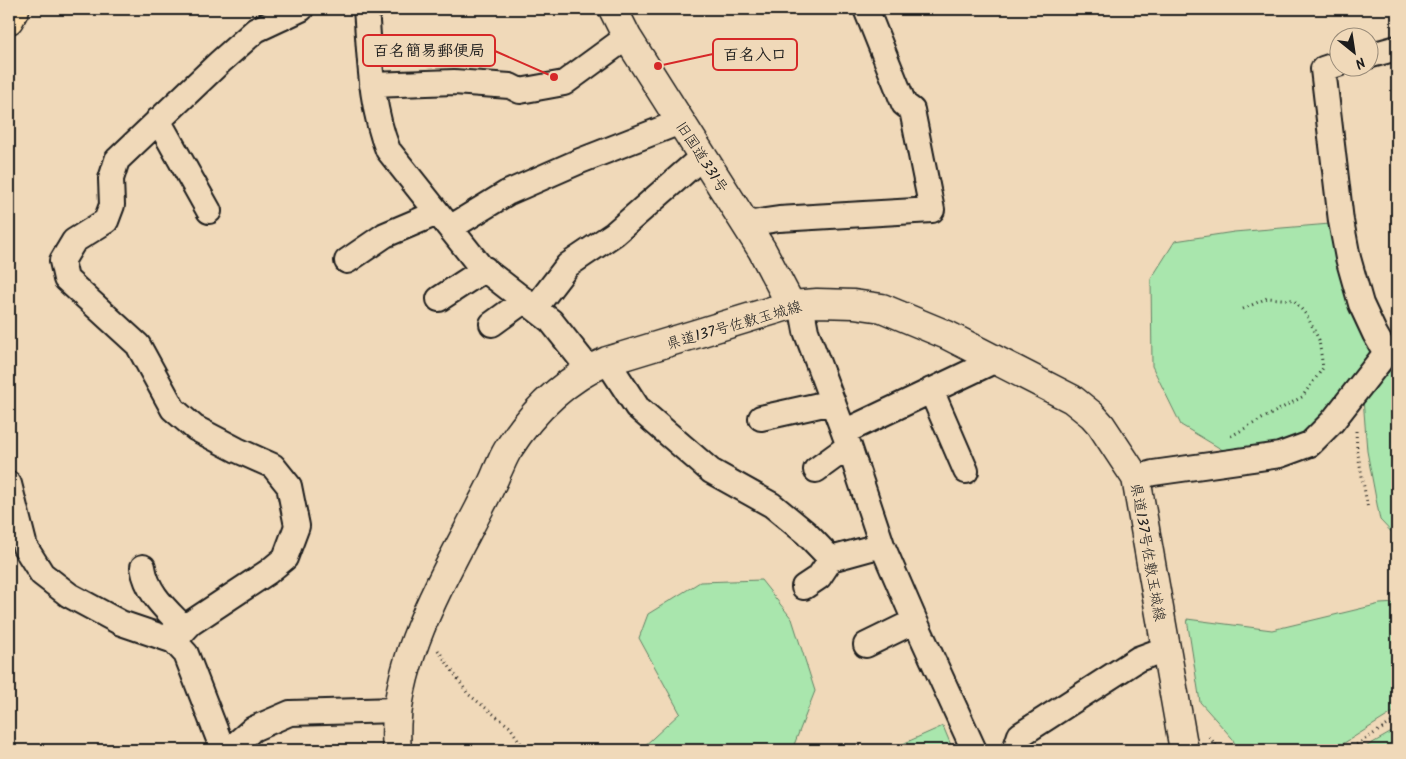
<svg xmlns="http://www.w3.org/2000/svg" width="1406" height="759" font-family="Kalam,'Klee One',sans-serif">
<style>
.green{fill:#a9e6ad;stroke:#628164}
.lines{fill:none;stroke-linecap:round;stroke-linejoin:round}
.minor-casing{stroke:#1c1c1c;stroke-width:28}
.tertiary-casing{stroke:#1c1c1c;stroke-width:31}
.secondary-casing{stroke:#1c1c1c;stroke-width:31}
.trunk-casing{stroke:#1c1c1c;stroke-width:31}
.path{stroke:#1c1c1c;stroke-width:3;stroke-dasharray:1 4;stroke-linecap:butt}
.minor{stroke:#f0d9b9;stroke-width:24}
.tertiary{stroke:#f0d9b9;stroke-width:28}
.secondary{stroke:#f0d9b9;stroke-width:28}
.trunk{stroke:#fcdcab;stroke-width:28}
.labels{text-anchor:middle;stroke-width:5;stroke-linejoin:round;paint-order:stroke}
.street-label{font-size:15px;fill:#1c1c1c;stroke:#f0d9b9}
.leader{fill:none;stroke:#d62828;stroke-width:2}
.callout-dot{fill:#d62828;stroke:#f0d9b9;stroke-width:2}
.callout{fill:#f0d9b9;stroke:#d62828;stroke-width:2}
.callout-label{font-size:16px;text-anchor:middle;font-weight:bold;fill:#1c1c1c}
</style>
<rect width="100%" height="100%" fill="#f0d9b9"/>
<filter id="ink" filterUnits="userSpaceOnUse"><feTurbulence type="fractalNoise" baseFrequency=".02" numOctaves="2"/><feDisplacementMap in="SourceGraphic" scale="10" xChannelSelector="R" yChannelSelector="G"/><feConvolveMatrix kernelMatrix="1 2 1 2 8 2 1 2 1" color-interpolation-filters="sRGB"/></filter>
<g filter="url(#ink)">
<path class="green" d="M1330,224L1373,351L1309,436L1279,446L1226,452L1181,425L1152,366L1151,279L1175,241L1234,232Z
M1391,370L1397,374V538L1380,520L1367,451L1363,398Z
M761,580L792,619L815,691L792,750H642L641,749L680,713L639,638L648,614L700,582Z
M1397,603V710L1333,750H1238L1232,738L1200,702L1187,619L1272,630L1380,604Z
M943,726L953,750H889Z
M1397,729V750H1360L1362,749Z"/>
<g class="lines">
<g class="minor-casing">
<path id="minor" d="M366,9C370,56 370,105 388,150L480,266L551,321L589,369
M1368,56L1397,48
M372,85L454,82L510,86L520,91L564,83L627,37
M158,120L209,211
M746,224L779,219L932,210L912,110L904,104L866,9
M450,228L507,193L580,161L680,122
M347,261L385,235L437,213
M439,299L485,269
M801,304L806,331L849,446L882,545L915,621L974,750
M535,308L568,265L614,234L702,157
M492,324L525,300
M607,361L637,407L711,471L772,505L806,533L831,559L882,545
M931,390L966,471
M761,418L833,402
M844,432L996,360
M816,470L849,446
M1136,478L1153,473L1280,455L1310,444L1332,422L1386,353L1375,334L1361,304L1348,258L1341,221L1323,69L1338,64
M9,484L25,547L42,574L69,595L121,623L174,641L186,654L223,750
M143,567C147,594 167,610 185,629
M804,587L819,577L831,559
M174,641L191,623L268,572L285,558L297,526L289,486L273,466L237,450L195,428L173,409L138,345L66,279L62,261L74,241L106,221L112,205L111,179L117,160L220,62L256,30L301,9
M866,645L915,621
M229,750L253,729L290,713L397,710
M1015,750L1020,735L1138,659L1165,649"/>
</g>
<g class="tertiary-casing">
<path id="tertiary" d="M613,9L627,37L762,250L791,305"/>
</g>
<g class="secondary-casing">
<path id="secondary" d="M397,750C389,669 443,579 479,509C485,497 492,485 497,472C501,464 504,455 509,448C533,411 566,379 607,361L791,305L817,303L854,304L882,308L947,335L1072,399L1092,415L1101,425L1136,478L1184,750"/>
</g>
<g class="trunk-casing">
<path id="trunk" d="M9,20L15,9"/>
</g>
<path class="path" d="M1356,431L1357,449L1368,509
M1231,436L1302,397L1323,368L1319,340L1307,316L1294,300L1267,298L1243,309
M438,650L468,694L510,727L525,750
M1209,737L1220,750
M1348,750L1397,719"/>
<use href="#minor" class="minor"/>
<use href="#tertiary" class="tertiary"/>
<use href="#secondary" class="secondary"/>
<use href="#trunk" class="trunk"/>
</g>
</g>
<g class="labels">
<g class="street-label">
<text transform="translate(702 157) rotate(57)" y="5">旧国道331号</text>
<text transform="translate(734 325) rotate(-16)" y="5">県道137号佐敷玉城線</text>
<text transform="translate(1148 552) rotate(80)" y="5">県道137号佐敷玉城線</text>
</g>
</g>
<path class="leader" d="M554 77L495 51M658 66L713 54"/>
<g class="callout-dot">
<circle cx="554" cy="77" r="5"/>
<circle cx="658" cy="66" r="5"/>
</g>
<g class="callout">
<rect x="363" y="35" width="132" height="31" rx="5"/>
<rect x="713" y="39" width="84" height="31" rx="5"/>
</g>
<g class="callout-label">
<text x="429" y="56">百名簡易郵便局</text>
<text x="755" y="60">百名入口</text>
</g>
<rect width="1406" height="759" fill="none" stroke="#f0d9b9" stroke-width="30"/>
<rect x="15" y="15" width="1376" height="729" fill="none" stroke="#1c1c1c" stroke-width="2" filter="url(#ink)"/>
<g transform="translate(1354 52) rotate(150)"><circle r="24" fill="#f0d9b9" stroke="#9b8d7a"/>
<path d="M0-4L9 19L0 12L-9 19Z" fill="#1c1c1c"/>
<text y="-8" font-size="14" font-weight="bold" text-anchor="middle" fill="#1c1c1c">N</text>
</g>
</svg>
